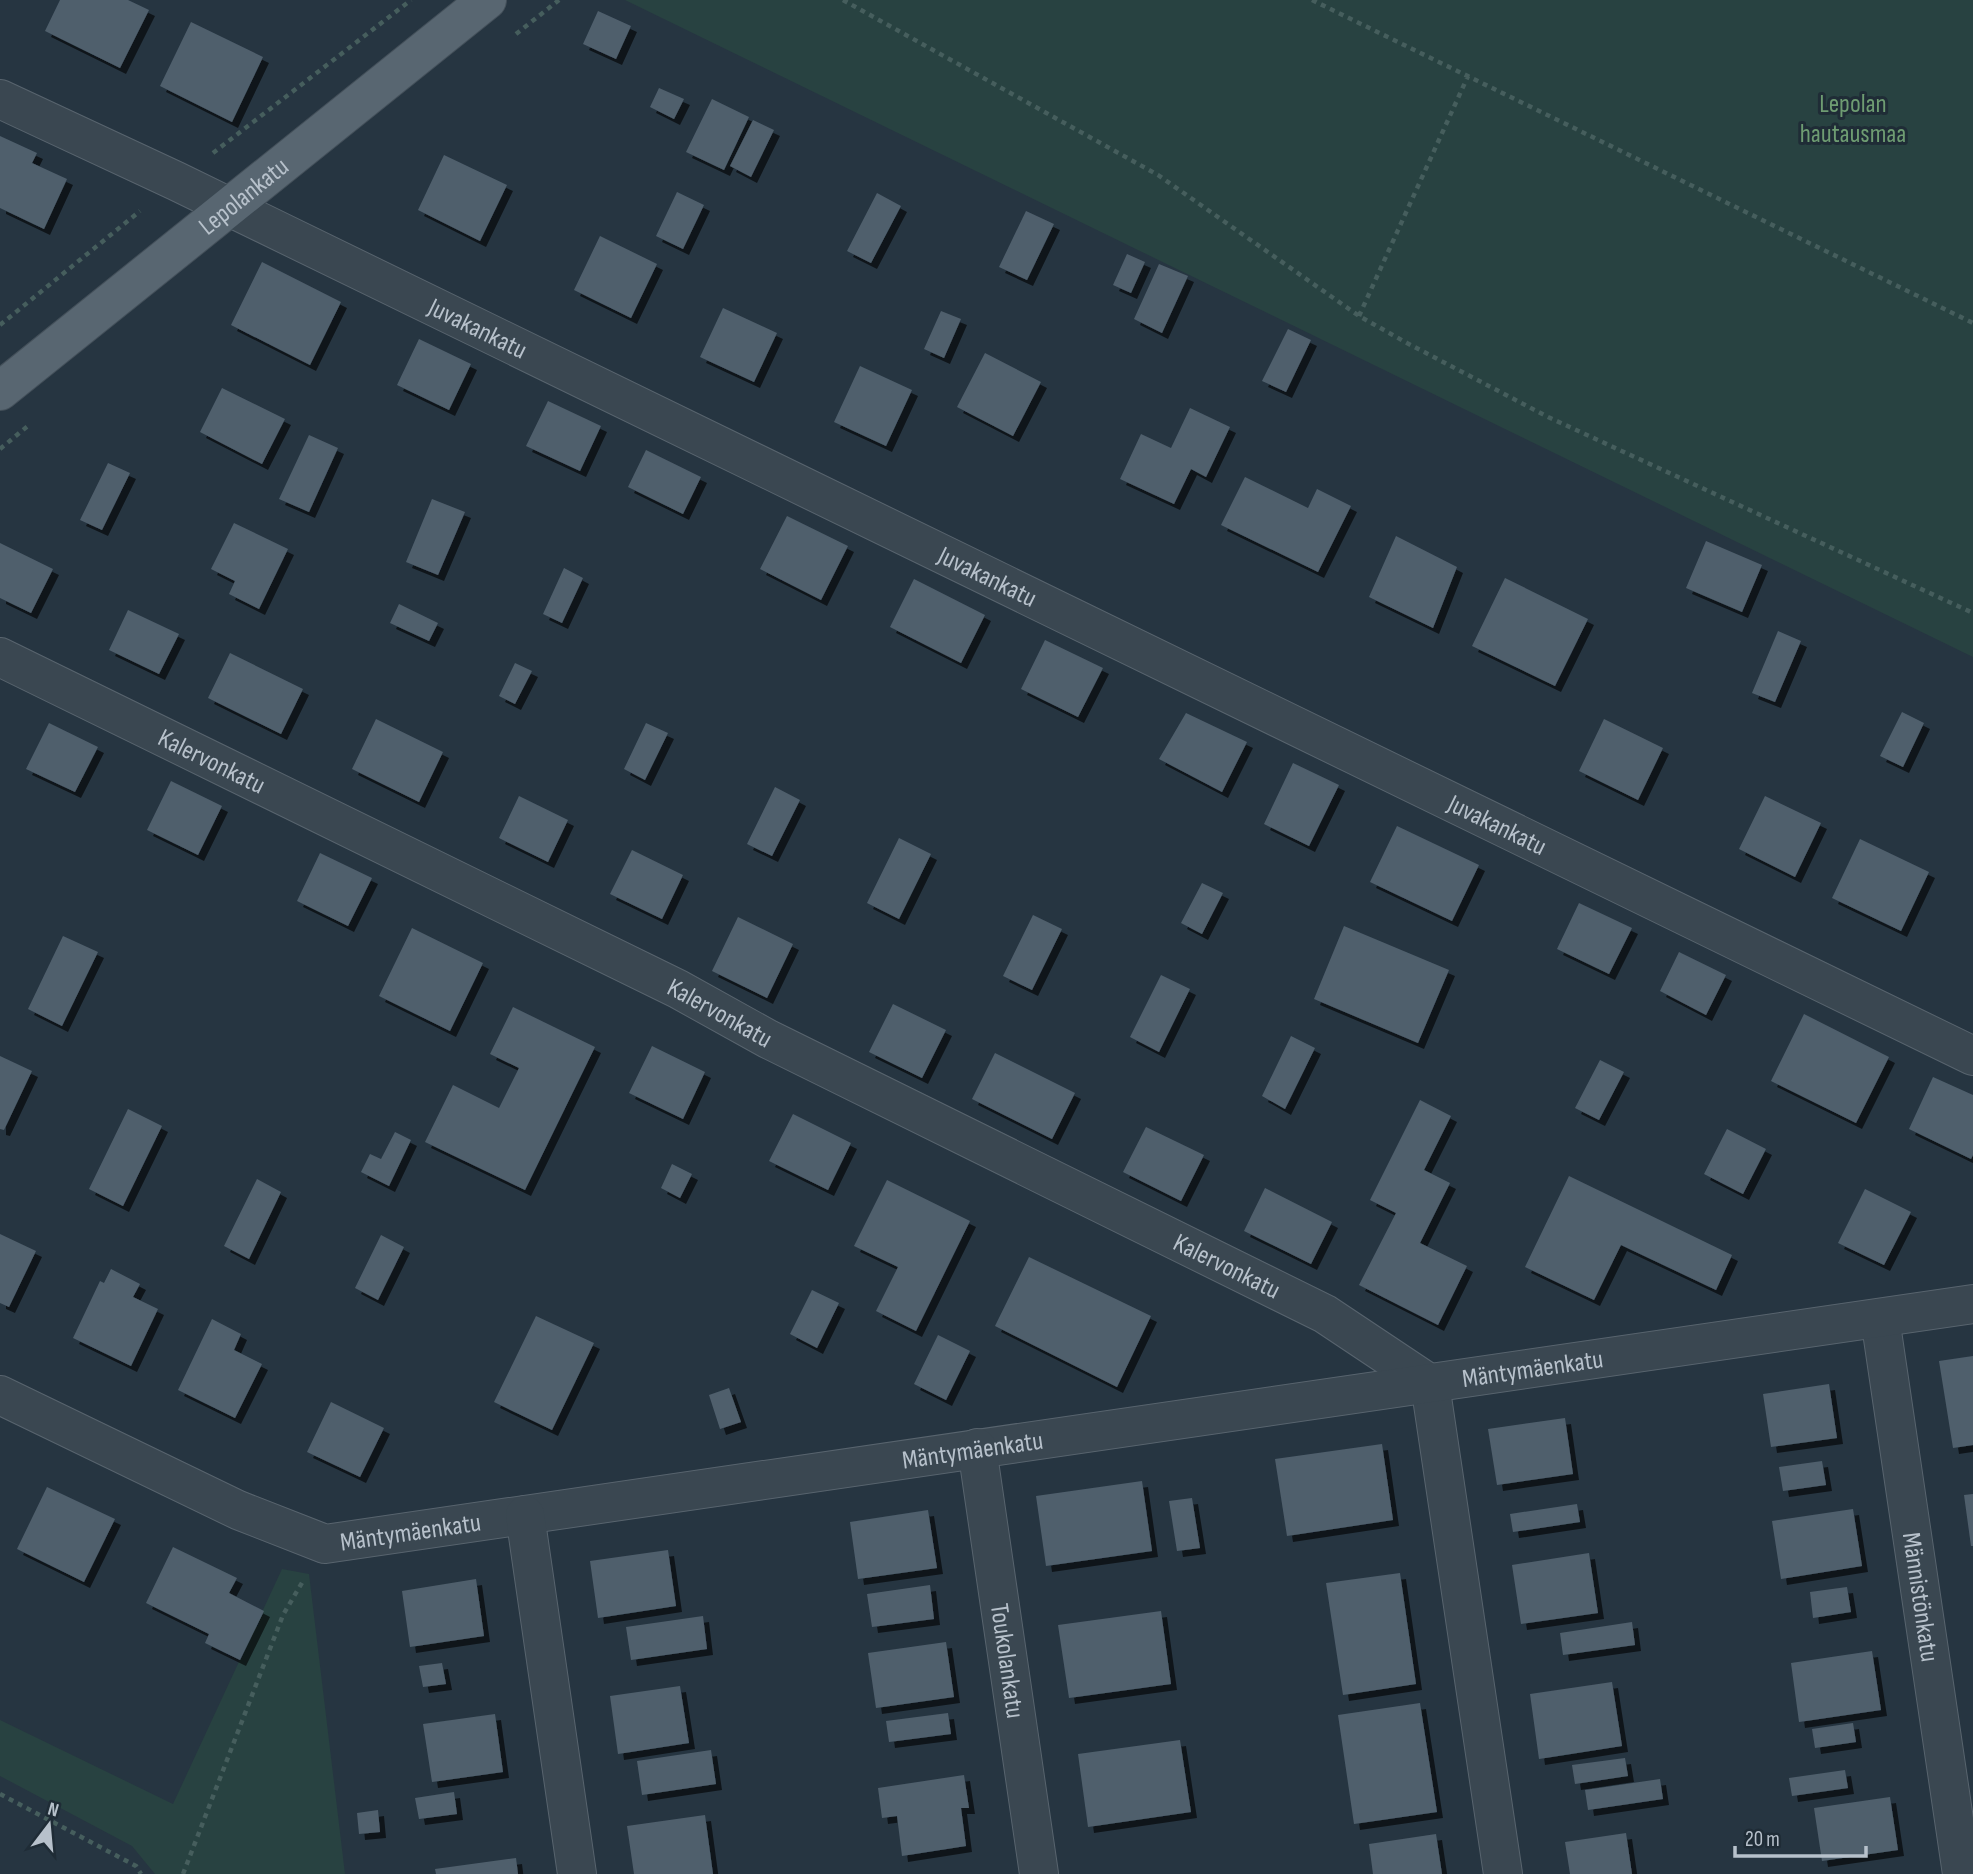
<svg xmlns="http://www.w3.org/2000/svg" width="1973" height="1874" font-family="'Sofia Sans Condensed',sans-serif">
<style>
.green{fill:#284241}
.building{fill:#4f5f6c;filter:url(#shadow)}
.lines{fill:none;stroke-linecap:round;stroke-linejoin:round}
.minor-casing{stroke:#58646e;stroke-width:40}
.major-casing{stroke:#44505a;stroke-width:40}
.path{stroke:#465e5d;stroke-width:4.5;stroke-dasharray:5 5;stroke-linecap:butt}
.minor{stroke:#3a4751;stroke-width:38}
.major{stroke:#586671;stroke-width:38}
.labels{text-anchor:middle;stroke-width:6;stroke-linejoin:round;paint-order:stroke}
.park-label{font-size:26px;fill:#6e9c72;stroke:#1f2c36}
.street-label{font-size:26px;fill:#b7c1cb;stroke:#1f2c36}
</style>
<defs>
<filter id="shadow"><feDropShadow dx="6" dy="6" stdDeviation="0" flood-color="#0009"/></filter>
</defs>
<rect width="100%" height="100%" fill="#263541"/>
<path class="green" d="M625,0H1973V657Z
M282,1569L309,1574L345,1874H155L132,1846L0,1776V1720L173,1804Z"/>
<path class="building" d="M60,0H128L149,10L120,68L45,31Z
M598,11L631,26L616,59L583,44Z
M191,22L263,57L232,122L160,86Z
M659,88L684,99L674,119L650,107Z
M712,99L749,117L724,170L686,152Z
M753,120L774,130L751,177L730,166Z
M0,136L37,153L32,163L67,179L44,229L0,208Z
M444,155L507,185L480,241L418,210Z
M677,192L704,205L683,249L656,236Z
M877,193L901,206L871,263L847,251Z
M1026,211L1054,224L1027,280L999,267Z
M600,236L657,264L631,318L574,290Z
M1127,254L1145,262L1131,293L1113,285Z
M262,262L341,302L310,365L231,325Z
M1159,264L1188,276L1162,333L1134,319Z
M723,308L777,333L754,382L700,357Z
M941,311L961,319L944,358L924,349Z
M1288,329L1311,340L1286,392L1262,381Z
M419,339L471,364L449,410L397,385Z
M985,353L1041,382L1013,436L957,407Z
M860,366L912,390L886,446L834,422Z
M222,388L285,419L262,464L200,432Z
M548,401L601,426L580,471L526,446Z
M1190,408L1230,427L1206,477L1191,469L1174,504L1120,479L1141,434L1171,448Z
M309,435L338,448L309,512L279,499Z
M646,450L701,477L683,514L628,487Z
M108,463L130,473L102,530L80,520Z
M1245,477L1308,508L1317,489L1351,506L1318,572L1221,525Z
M432,499L465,512L438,575L406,562Z
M787,516L848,546L821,600L760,569Z
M234,523L288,549L259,609L229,594L235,581L211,569Z
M1396,536L1457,567L1433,628L1369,597Z
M1706,541L1762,565L1742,612L1686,588Z
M0,543L53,569L31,613L0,598Z
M564,568L583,578L562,623L543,614Z
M1505,578L1588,619L1555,686L1472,646Z
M914,579L985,615L961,663L890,627Z
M399,604L438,623L429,641L390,623Z
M128,610L179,634L159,674L109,650Z
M1778,631L1801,641L1775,702L1752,693Z
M1045,640L1103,668L1078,717L1021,689Z
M230,653L303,689L281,734L208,698Z
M515,663L532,671L515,704L499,696Z
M1902,712L1924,723L1903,767L1880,756Z
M1186,713L1247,742L1222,792L1159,759Z
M376,719L443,752L419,802L352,769Z
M1604,719L1663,748L1638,800L1579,771Z
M49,723L98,747L75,792L26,769Z
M646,723L668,733L645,780L624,769Z
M1293,763L1339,785L1309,846L1264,824Z
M171,781L222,806L198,855L147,830Z
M775,787L800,800L772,856L747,844Z
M519,796L568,820L548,862L499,838Z
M1765,796L1821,823L1795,877L1739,849Z
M1397,826L1479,865L1452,921L1370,882Z
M899,838L931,854L899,919L867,903Z
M1860,839L1929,872L1901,931L1832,898Z
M632,850L683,875L662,919L610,894Z
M320,853L372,878L348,926L297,901Z
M1202,883L1223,893L1202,934L1181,923Z
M1579,903L1632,928L1609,974L1557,949Z
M1033,915L1062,929L1032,990L1003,976Z
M738,917L793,944L767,998L712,971Z
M1344,926L1449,970L1418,1043L1314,999Z
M412,928L483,963L450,1031L379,996Z
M63,936L98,952L62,1026L28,1009Z
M1679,952L1726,975L1706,1015L1660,991Z
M1161,975L1190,989L1159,1052L1130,1037Z
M893,1004L946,1030L922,1078L869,1052Z
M513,1007L595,1047L525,1190L425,1142L453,1085L499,1108L519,1068L490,1054Z
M1804,1014L1889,1057L1856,1123L1771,1081Z
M1291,1036L1315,1048L1285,1109L1262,1096Z
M652,1046L705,1072L683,1119L629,1093Z
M995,1053L1075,1093L1052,1139L972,1099Z
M0,1056L32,1071L4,1130L0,1129Z
M1600,1060L1624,1072L1599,1120L1575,1108Z
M1933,1077L1973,1095V1155L1971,1159L1909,1129Z
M1420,1100L1451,1116L1424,1170L1450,1183L1420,1243L1467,1266L1438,1325L1359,1285L1396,1213L1370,1200Z
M128,1109L162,1126L123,1206L89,1189Z
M793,1114L851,1143L828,1190L769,1161Z
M1146,1127L1204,1155L1181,1201L1123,1172Z
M1727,1129L1766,1149L1743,1194L1704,1174Z
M395,1132L411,1140L389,1186L361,1172L370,1154L381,1159Z
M672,1164L692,1174L680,1198L661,1188Z
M1569,1176L1732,1255L1716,1290L1621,1245L1594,1300L1525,1267Z
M257,1179L281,1192L249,1259L224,1246Z
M887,1180L970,1221L916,1331L876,1311L898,1267L854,1246Z
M1265,1188L1332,1222L1311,1264L1244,1231Z
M1865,1189L1911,1212L1884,1265L1838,1243Z
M0,1234L36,1251L9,1307L0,1303Z
M381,1235L404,1247L378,1300L355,1288Z
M1029,1257L1151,1316L1117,1387L995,1326Z
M111,1269L140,1284L133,1297L158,1309L131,1366L73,1338L100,1281L104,1283Z
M812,1290L839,1303L817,1348L790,1334Z
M536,1316L594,1343L552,1430L494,1402Z
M212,1319L241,1334L234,1350L262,1364L235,1418L178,1390Z
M938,1335L970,1351L946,1400L914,1384Z
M1973,1356V1445L1953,1448L1939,1361Z
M1829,1384L1837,1438L1771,1447L1763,1394Z
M729,1388L741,1422L720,1429L709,1395Z
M331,1402L384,1428L360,1477L307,1452Z
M1565,1418L1573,1474L1497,1485L1488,1429Z
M1382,1444L1393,1520L1287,1536L1275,1459Z
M1822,1461L1826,1485L1783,1491L1779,1467Z
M1142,1481L1152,1551L1046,1566L1036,1496Z
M47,1487L115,1519L84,1582L17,1549Z
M1973,1494V1546H1971L1964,1495Z
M1192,1498L1200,1548L1177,1551L1169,1501Z
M1577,1504L1580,1522L1513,1532L1510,1514Z
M1853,1509L1862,1566L1781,1579L1772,1521Z
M928,1510L937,1568L858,1579L850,1522Z
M173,1547L237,1578L229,1593L264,1611L240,1660L205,1643L209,1634L146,1603Z
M668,1550L676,1606L598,1618L590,1561Z
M1589,1553L1598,1613L1521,1624L1512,1565Z
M1400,1573L1416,1684L1343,1695L1326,1583Z
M476,1579L484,1636L410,1647L402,1591Z
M930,1585L934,1619L872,1627L867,1594Z
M1847,1587L1851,1612L1813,1618L1810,1592Z
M1161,1611L1171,1684L1069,1698L1058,1625Z
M703,1616L707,1649L631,1660L626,1627Z
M1632,1622L1635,1645L1563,1655L1560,1633Z
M946,1642L954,1697L876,1708L868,1653Z
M1872,1651L1881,1710L1799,1722L1791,1663Z
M442,1663L446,1684L423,1687L419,1666Z
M1612,1682L1622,1746L1539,1759L1530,1694Z
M680,1686L689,1743L618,1754L610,1696Z
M1420,1703L1437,1812L1354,1824L1338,1715Z
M948,1713L951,1734L889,1742L886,1721Z
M495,1714L503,1772L432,1782L423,1724Z
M1853,1723L1856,1742L1815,1748L1812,1729Z
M1180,1740L1191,1812L1088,1827L1078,1754Z
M711,1750L716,1784L642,1795L637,1761Z
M1625,1758L1628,1776L1575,1784L1572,1765Z
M1845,1770L1848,1788L1792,1796L1789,1778Z
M964,1775L969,1808H961L966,1846L902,1856L897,1816L882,1818L878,1788Z
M1660,1779L1663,1799L1588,1810L1585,1790Z
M454,1792L457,1814L419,1819L415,1798Z
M1890,1797L1898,1850L1822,1861L1814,1808Z
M378,1810L380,1832L359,1834L357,1813Z
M705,1815L713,1874H634L627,1826Z
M1626,1833L1632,1874H1570L1565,1842Z
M1436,1834L1442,1874H1373L1369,1844Z
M516,1858L518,1874H436L435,1869Z"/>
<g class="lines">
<g class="minor-casing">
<g id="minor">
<path id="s1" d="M0,99L176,181L1973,1056"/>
<path id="s2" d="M0,657L678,989L768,1039L1325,1314L1430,1384L1503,1874"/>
<path id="s3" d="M1880,1318L1962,1874"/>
<path id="s4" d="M0,1395L238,1510L325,1544L1973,1304"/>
<path id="s5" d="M977,1448L1039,1874"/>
<path d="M525,1515L577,1874"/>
</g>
</g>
<g class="major-casing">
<g id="major">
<path id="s6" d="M0,391L487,0"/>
</g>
</g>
<path class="path" d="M843,0L1158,175L1359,316L1407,343L1548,417L1973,613
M1312,0L1973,323
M516,34L559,0
M213,153L411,0
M1359,316L1468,76
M0,325L140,211
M0,449L29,425
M0,1794L136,1866L141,1874
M183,1874L283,1615L303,1581"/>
<use href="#minor" class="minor"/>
<use href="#major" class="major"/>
</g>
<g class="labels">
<g class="park-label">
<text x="1853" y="112">Lepolan<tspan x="1853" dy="30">hautausmaa</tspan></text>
</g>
<g class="street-label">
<text dy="9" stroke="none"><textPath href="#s6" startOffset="312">Lepolankatu</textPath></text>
<text dy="9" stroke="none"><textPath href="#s1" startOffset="530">Juvakankatu</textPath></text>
<text dy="9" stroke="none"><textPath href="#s1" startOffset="1097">Juvakankatu</textPath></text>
<text dy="9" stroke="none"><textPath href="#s2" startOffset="236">Kalervonkatu</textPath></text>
<text dy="9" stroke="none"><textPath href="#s1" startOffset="1664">Juvakankatu</textPath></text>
<text dy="9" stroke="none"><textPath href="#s2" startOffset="803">Kalervonkatu</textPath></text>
<text dy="9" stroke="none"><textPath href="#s2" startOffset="1370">Kalervonkatu</textPath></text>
<text dy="9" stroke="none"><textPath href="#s4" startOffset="1578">Mäntymäenkatu</textPath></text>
<text dy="9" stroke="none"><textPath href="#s4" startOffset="1012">Mäntymäenkatu</textPath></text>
<text dy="9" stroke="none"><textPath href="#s4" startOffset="444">Mäntymäenkatu</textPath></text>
<text dy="9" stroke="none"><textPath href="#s3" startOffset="282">Männistönkatu</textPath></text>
<text dy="9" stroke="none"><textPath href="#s5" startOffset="215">Toukolankatu</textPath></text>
</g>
</g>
<g transform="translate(49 1825) rotate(16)" stroke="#1f2c36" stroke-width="5" paint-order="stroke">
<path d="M0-5L12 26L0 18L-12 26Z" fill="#b7c1cb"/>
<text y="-10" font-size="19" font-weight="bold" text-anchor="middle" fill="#b7c1cb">N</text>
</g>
<path d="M1735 1846v10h131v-10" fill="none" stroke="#b7c1cb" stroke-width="3.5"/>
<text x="1745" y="1846" font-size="21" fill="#b7c1cb" stroke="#1f2c36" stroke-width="5" paint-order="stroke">20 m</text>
</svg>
